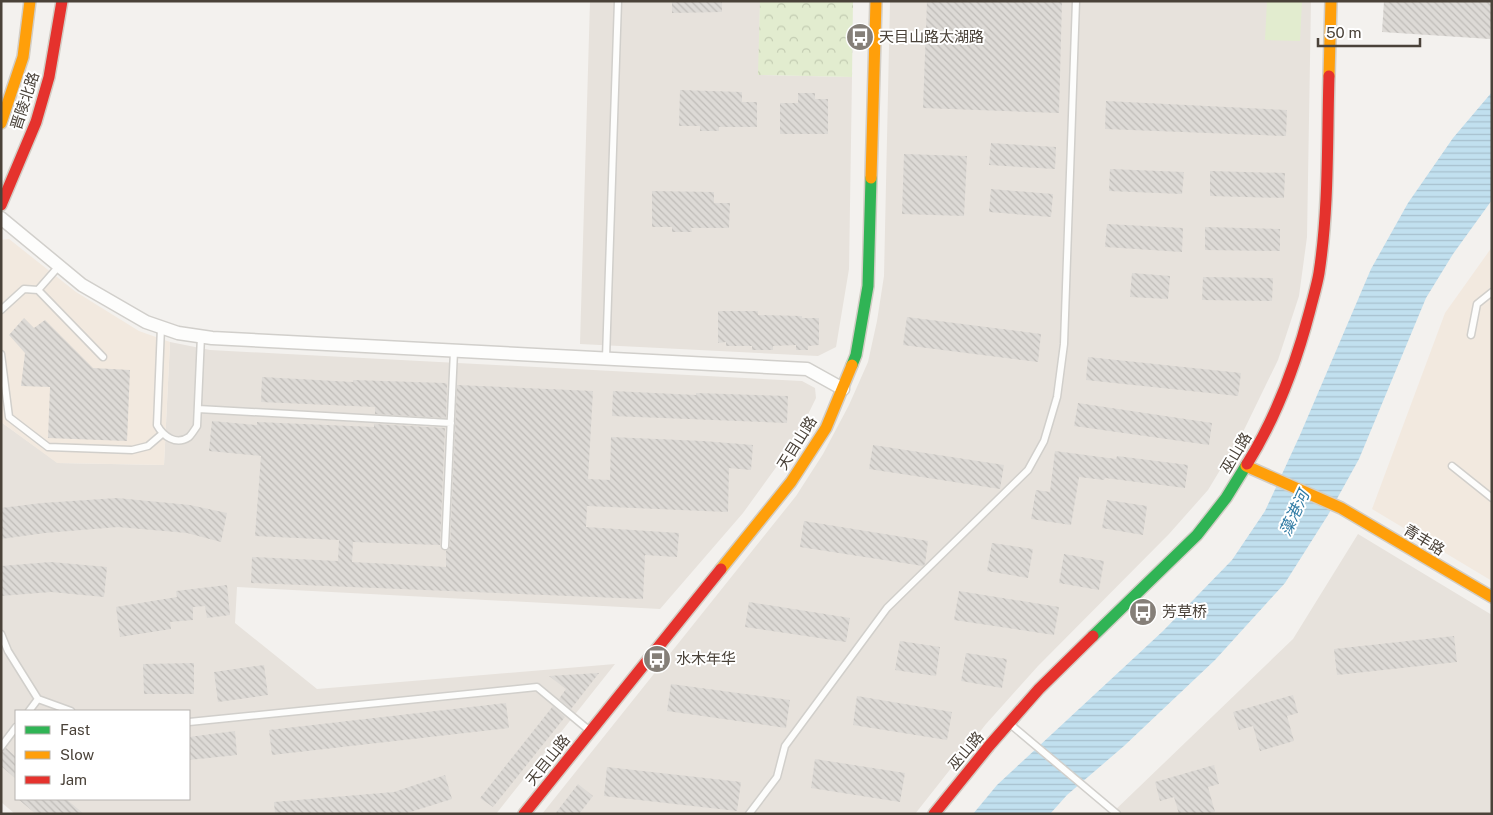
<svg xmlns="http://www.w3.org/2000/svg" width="1493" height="815" font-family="'Public Sans','Noto Sans SC',sans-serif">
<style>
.residential{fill:#e7e2dc;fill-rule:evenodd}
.commercial{fill:#f2e9df}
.park{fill:url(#park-crowns)}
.garden{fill:#e2eccf}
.water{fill:url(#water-rules)}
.building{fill:url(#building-back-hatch)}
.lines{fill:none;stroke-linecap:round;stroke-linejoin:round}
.lane-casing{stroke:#d1cfcb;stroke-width:9}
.street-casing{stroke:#d1cfcb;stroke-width:15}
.fast-casing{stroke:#d2cdc5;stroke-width:14}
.slow-casing{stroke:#d2cdc5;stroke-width:14}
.jam-casing{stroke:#d2cdc5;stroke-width:14}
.lane{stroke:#fdfdfc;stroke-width:6}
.street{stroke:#fdfdfc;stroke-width:12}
.fast{stroke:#30b455;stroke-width:11}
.slow{stroke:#ff9f0a;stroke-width:11}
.jam{stroke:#e5322d;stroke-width:11}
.labels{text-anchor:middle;stroke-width:4;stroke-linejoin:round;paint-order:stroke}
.poi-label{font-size:15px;fill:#4a4239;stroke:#fff;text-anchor:start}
.street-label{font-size:15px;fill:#4a4239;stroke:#fff}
.water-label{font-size:16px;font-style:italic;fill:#307ba4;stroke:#fff}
</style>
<defs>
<pattern id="park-crowns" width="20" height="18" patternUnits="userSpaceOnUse" patternTransform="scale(1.25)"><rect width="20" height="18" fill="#e2eccf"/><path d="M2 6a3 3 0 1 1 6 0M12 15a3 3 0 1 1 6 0" fill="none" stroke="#c3ccb2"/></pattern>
<pattern id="water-rules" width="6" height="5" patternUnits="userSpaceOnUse" patternTransform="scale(1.25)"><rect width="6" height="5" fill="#c1e0ef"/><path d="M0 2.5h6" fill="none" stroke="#a7c1ce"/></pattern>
<pattern id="building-back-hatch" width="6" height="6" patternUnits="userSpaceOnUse" patternTransform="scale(1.25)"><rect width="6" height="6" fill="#dddad6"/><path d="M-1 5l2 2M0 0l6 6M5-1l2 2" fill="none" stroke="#bfbcb8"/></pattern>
</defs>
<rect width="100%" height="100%" fill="#f3f1ee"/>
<path class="residential" d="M590,1H760L759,75L852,77L849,269L836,347L818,356L580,344Z
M890,1H1311L1307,237L1299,296L1278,360L1243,432L1208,490L1169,534L1038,666L986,724L915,814H542L796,496L823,454L849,405L868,362L877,321L884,276Z
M170,342L210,350L802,381L815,388L816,398L795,441L743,513L660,609L237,587L235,623L317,689L615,664L496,814H15L1,802V422L58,463L164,465ZM16,711H189V799H16Z
M1358,534L1492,615V814H1111L1293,639Z"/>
<path class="commercial" d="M9,239L76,292L139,331L170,342L164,465L57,463L1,422V240Z
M1492,247V581L1372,509L1445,313Z"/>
<path class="park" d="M760,1H853L852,77L758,75Z"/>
<path class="garden" d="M1267,1H1302L1300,41L1265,40Z"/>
<path class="water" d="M1492,92V200L1453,254L1426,298L1359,459L1328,515L1285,583L1215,660L1124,746L1067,795L1050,814H973L997,785L1163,631L1232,560L1265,511L1300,435L1371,269L1408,203L1453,138Z"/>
<path class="building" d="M672,1H722V12L672,13Z
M927,1H1062L1059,113L923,108Z
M1384,1H1492L1490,39L1382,32Z
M680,90L742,92V102H757V127H719V131H700V126H679Z
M798,93H815V99H828V134H780V103H798Z
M1106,101L1287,110L1286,136L1105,129Z
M991,143L1056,147L1055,169L989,165Z
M904,154L967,156L964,216L902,214Z
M1110,169L1184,172L1182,194L1109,191Z
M1210,171L1285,173L1284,198L1210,196Z
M991,189L1053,194L1051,217L989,212Z
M652,191L714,192V203H730L729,228H691L692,232H672V227H652Z
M1107,224L1183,228L1182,252L1105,247Z
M1205,227L1280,229V251L1205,250Z
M1132,273L1170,276L1168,299L1130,297Z
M1203,277L1273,278L1272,301L1202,300Z
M718,311H758V315L802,316V318H819V345L808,346V350H796V345L773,346V350H752V346H726V342L718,343Z
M907,317L1041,334L1038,362L903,345Z
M24,318L34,328L45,320L93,368L130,370L127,441L48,438L50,387L21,386L25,353L9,335Z
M1088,357L1241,373L1238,396L1086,380Z
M262,377L353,382V380L445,383L447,384L446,418L375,414V407L261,402Z
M457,385L593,391L588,479L610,480L611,437L703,441L753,445L751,470L729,468L728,512L587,506L586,527L679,533L677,557L645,555L643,599L251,583L252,557L338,561L339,540L255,536L261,456L209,451L212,421L257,425V422L374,427V424L445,428L440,545L353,542L352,562L446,567V551L450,546Z
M613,391L696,395V393L788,396L787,423L612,416Z
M1078,403L1212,423L1209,445L1074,426Z
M873,445L1004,465L1000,489L869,469Z
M1055,451L1116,459L1117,456L1188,465L1185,488L1105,478L1104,480L1079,477L1071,525L1031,519L1036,490L1050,492Z
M117,498L190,505L227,513L221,542L187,533L118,527L45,533L1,539V508L42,503Z
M1107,500L1147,506L1143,535L1102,528Z
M804,521L928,541L925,564L923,566L800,547Z
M992,543L1033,549L1028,578L987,571Z
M1064,554L1104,561L1099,590L1059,583Z
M51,562L107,567L104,597L51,592L1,596V566Z
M227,585L230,615L207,618L205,606L193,607V620L170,622L171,629L120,637L116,607L177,597L176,591Z
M959,591L1059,607L1054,635L954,620Z
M749,602L850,618L846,642L745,627Z
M1454,636L1457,662L1337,675L1334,649Z
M900,641L940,647L936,676L895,670Z
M966,653L1007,659L1002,688L961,681Z
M194,663V694H144L143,664Z
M264,665L268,695L218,702L214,672Z
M599,673L571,709L559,699L566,689L549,676Z
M671,684L790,700L786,728L667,711Z
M1293,695L1298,713L1287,716L1294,741L1260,751L1253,726L1239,730L1233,712Z
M857,696L952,712L947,740L853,725Z
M506,703L509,728L272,755L269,730Z
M553,706L565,717L493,807L480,798Z
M235,731L237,755L189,760V737Z
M6,748L16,757V779L1,766V752Z
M815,759L905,773L900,802L811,788Z
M1214,765L1219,784L1208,787L1215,812L1209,814H1179L1174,797L1160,801L1155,782Z
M607,767L741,782L737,811L604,796Z
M445,775L452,799L404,814H275L274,802L394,792Z
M578,784L593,796L579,814H555Z
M18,799H66L84,814H36Z"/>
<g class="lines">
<g class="lane-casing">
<path id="lane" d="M38,290L103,357
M1,310L24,289L38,290L59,266
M161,327L157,425C163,436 176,446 189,437C192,434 195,429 197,426L201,336
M1471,335L1477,304L1492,292
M1,354L9,417L48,447L132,450L148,446L162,434
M606,358L618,1
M198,409L451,423
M1452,466L1492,498
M445,546L454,351
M1,634L8,651L38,699L71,711
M29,711L38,699
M189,722L537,687L590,731
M1010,724L1117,814
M1,747L16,727
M749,814L777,777L785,746L887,608L1028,470L1044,441L1057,397L1064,344L1076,1"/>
</g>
<g class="street-casing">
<path id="street" d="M1,218L82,285L146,322L178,333L212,338L807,369L843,389"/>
</g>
<g class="fast-casing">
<path id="fast" d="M852,365L856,355L868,286L871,178
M1093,636L1197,535L1226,498L1247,464"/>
</g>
<g class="slow-casing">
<path id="slow" d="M1329,76L1331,1
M1,123L23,57L30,1
M871,178L876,1
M1246,466L1341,508L1492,597
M721,569L791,482L826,428L852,365"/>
</g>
<g class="jam-casing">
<path id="jam" d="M1,205L36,122L49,77L62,1
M1247,464C1277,416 1296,364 1310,310C1313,298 1317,285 1319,273C1329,208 1327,141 1329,76
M524,814L721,569
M934,814L989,746L1039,689L1093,636"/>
</g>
<use href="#lane" class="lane"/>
<use href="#street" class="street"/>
<use href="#fast" class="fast"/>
<use href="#slow" class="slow"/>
<use href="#jam" class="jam"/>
</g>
<defs>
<g id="bus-disc" transform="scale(1.4375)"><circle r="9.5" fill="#857f78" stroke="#fff"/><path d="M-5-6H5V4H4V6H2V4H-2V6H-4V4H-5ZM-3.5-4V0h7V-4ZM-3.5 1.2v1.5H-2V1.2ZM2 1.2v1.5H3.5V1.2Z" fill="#fff"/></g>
</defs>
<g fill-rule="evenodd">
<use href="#bus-disc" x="860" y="37"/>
<use href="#bus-disc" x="1143" y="612"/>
<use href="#bus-disc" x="657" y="659"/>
</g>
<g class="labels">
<g class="poi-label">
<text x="879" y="42">天目山路太湖路</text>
<text x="1162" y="617">芳草桥</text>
<text x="676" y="664">水木年华</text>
</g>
<g class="street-label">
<text transform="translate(25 101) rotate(-72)" y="5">晋陵北路</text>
<text transform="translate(797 443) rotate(-58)" y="5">天目山路</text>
<text transform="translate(1236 453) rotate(-59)" y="5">巫山路</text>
<text transform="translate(1424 540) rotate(31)" y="5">青丰路</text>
<text transform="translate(966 751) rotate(-50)" y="5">巫山路</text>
<text transform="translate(548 760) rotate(-51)" y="5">天目山路</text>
</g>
<g class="water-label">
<text transform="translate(1294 513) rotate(-65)" y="6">藻港河</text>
</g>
</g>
<rect width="1493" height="815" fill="none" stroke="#4a4239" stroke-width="5"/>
<rect x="15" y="710" width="175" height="90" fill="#ffffff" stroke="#b7b3b0"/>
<rect x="25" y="726" width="25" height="8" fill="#30b455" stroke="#b7b3b0"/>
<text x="60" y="735" font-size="15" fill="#4a4239">Fast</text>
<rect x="25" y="751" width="25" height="8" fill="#ff9f0a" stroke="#b7b3b0"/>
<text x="60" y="760" font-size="15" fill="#4a4239">Slow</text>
<rect x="25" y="776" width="25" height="8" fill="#e5322d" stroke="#b7b3b0"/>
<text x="60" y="785" font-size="15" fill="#4a4239">Jam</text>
<path d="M1318 38v8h102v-8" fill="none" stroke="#4a4239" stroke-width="2.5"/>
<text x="1326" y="38" font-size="15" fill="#4a4239" stroke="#ffffff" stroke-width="4" paint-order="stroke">50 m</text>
</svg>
